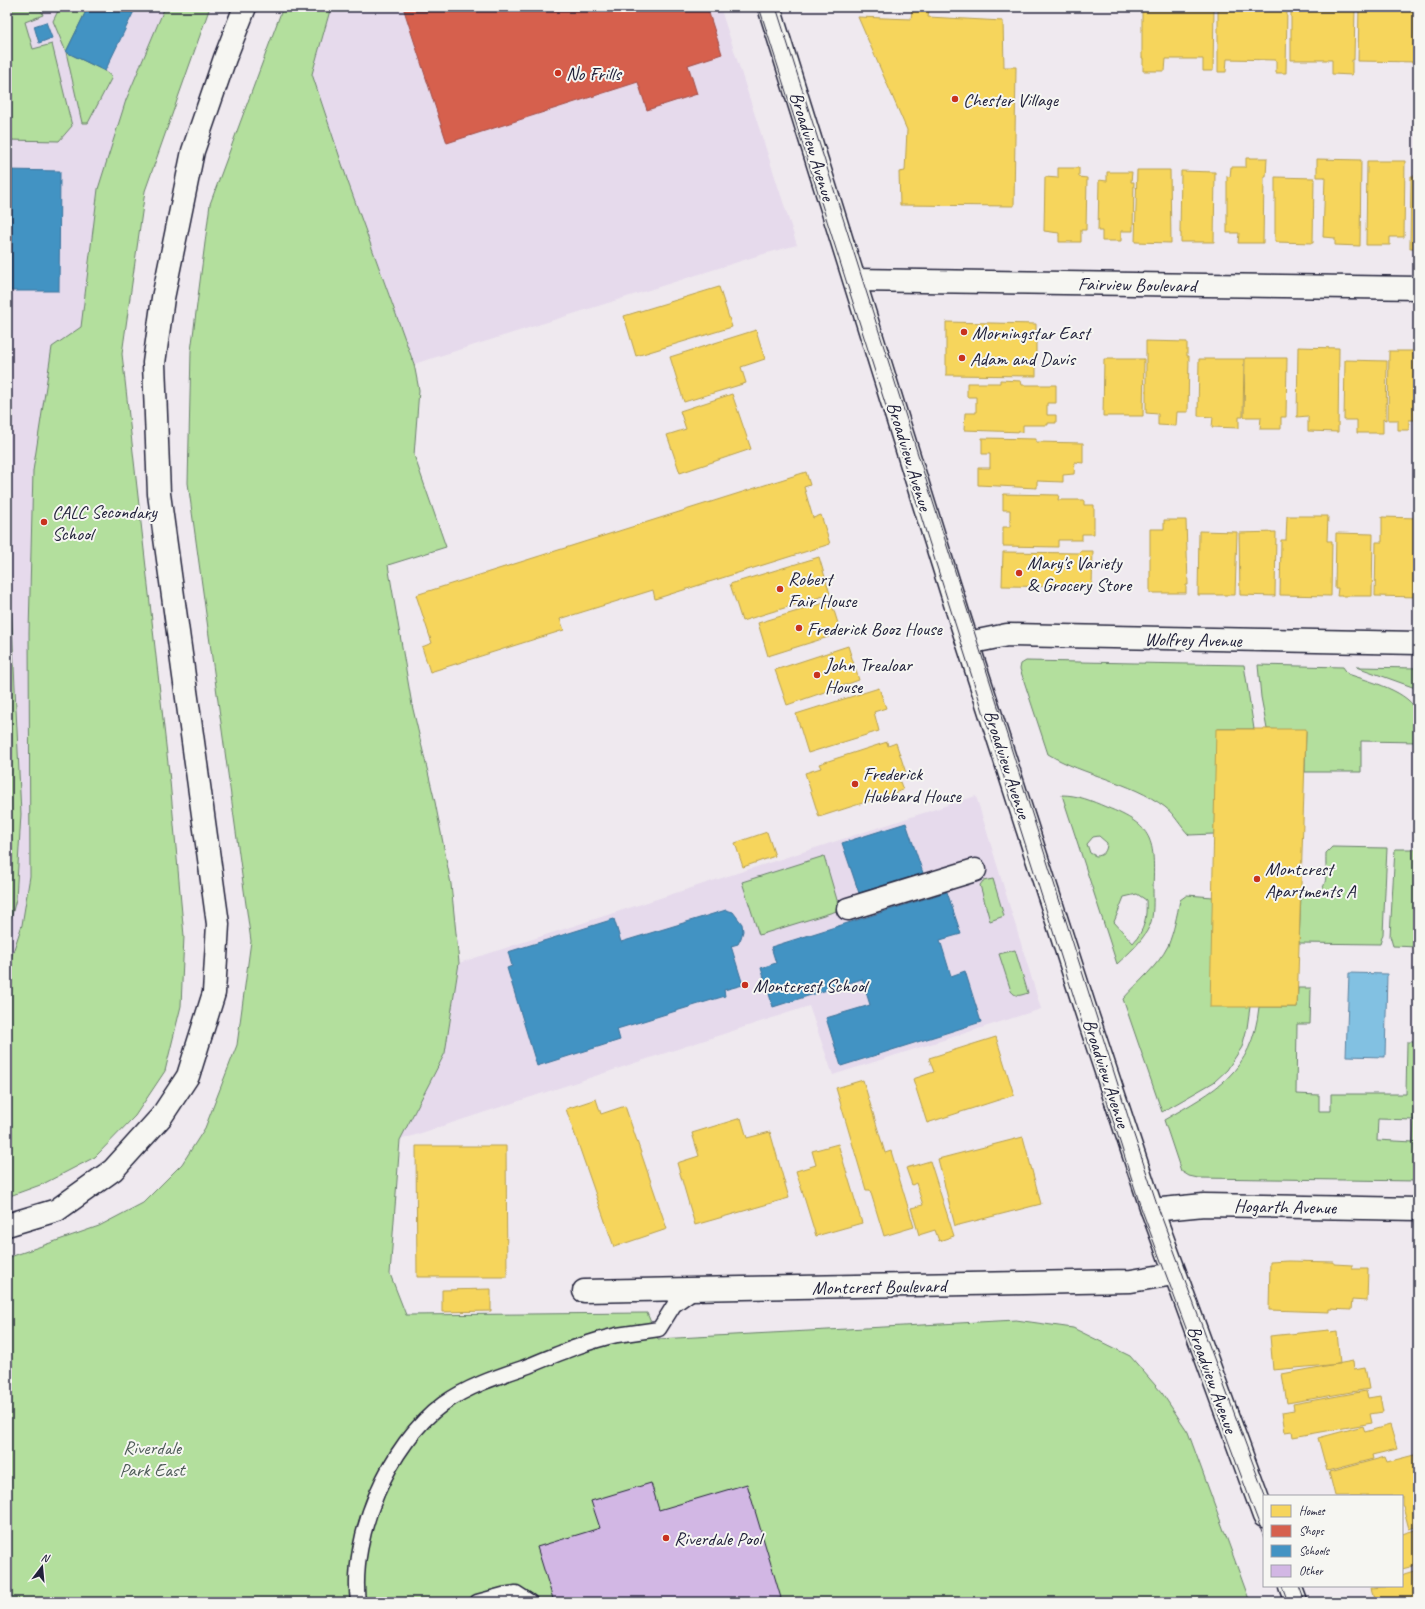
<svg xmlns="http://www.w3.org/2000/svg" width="1425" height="1609" font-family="Caveat,sans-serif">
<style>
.built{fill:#e6daec}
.green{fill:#b3df9d;stroke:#6a806c;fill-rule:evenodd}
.water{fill:#82c1e2;stroke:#5c819f}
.homes{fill:#f6d55c;stroke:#b69f52}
.shops{fill:#d6604d;stroke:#a04d48}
.schools{fill:#4393c3;stroke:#39719a}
.building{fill:#d2b7e4;stroke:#22223b}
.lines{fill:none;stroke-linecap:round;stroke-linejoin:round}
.lane-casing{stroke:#22223b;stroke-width:17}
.street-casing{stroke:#22223b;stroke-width:25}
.secondary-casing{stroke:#22223b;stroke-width:25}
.highway-casing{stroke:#22223b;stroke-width:25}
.lane{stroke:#f6f6f2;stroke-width:14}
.street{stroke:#f6f6f2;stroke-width:22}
.secondary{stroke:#f6f6f2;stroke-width:22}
.highway{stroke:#f6f6f2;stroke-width:22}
.tram{stroke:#22223b;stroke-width:1}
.poi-dot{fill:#c8321e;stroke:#f6f6f2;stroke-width:1.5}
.labels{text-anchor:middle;stroke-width:4;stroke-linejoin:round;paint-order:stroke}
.poi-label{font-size:19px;fill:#22223b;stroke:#f6f6f2;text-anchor:start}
.street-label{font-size:19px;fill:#22223b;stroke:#f6f6f2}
.park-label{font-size:19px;fill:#4e5b58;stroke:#f6f6f2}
</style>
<rect width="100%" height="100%" fill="#efe9ef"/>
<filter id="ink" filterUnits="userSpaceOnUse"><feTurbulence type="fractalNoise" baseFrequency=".025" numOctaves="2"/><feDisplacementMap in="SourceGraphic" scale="8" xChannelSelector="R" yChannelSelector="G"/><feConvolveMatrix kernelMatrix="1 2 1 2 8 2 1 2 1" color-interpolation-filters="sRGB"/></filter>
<g filter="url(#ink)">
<path class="built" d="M7,7H165L126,100L76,465L7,1105Z
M331,7H720L797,245L760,255L414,364L348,182L312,74Z
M976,796L1041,1009L833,1075L809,1006L400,1140L445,1053L459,963Z"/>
<path class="green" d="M7,7H40L43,15L25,22L33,49L52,44L72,126L59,141L7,140Z
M60,7H88L66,52L105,71L112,77L88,123H82L66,52L53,21Z
M165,7H210L145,191L122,354L170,781L184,936L181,1006L165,1071L135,1116L95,1157L43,1184L7,1197V970L22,925L30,876L29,632L33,471L52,347L81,327L98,189L126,100Z
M283,7H331L312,74L348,182L414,364L419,390L414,455L446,547L388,565L412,705L435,802L451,884L459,963L445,1053L400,1140L390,1274L406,1315L647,1313L658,1339L1016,1320L1073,1328L1130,1356L1162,1393L1188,1432L1250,1602H7V1258L99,1226L143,1203L182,1164L205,1128L237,1045L251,941L188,483L191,351L210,204Z
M7,558L9,561L21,814L16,899L7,935Z
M1026,661L1244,665L1254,729H1217L1214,834L1189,835C1181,827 1174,814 1165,807C1130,781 1084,776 1048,754L1020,669L1021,664Z
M1258,665L1343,667L1348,674C1368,681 1411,691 1418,714C1420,722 1418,734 1418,742L1361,741V772H1305L1306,731L1267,729L1261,697Z
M1357,667L1418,668V690V689Z
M1062,795C1078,795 1092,801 1106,807C1154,826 1155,840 1153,889C1153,900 1154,915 1150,925C1143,941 1129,953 1117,964ZM1099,836L1107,843C1107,850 1104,856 1096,856L1090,853L1087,844L1093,837ZM1137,894L1146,900C1147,917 1145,930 1133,943L1114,922L1124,897Z
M1332,847L1387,848L1383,934L1380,944L1299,943L1301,895C1332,895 1325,878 1326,853Z
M1395,849H1418V947L1393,946L1390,936Z
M824,856L840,910L759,935L742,882Z
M993,879L1004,916L990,921L980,885L983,881Z
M1187,895L1213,897L1250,1007L1247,1028L1242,1047L1227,1070L1214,1082L1162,1112L1123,999C1138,982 1158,966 1168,946C1174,931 1177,915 1180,900Z
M1015,950L1028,993C1021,995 1016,998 1011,991L999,954Z
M1298,988H1311L1310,1024H1297L1296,1094L1319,1095V1111H1331V1094H1406L1407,1042H1418V1063H1415L1414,1119L1418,1118L1417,1181L1198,1178L1189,1176L1181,1171L1164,1120C1216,1090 1252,1073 1259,1007H1297ZM1378,1119L1414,1120L1413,1142L1377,1140Z"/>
<path class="water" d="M1349,973L1387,974L1385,1057L1346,1056Z"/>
<path class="homes" d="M1142,7H1214L1213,71H1203V59H1166L1165,71H1143V58H1142Z
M1218,7H1287L1286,73H1276V60L1227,59L1226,72H1218Z
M1291,7H1355L1354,60H1352V75L1332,74V60H1291Z
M1359,7H1418V62L1358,61Z
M912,9H929L928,17L1003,21L1004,67H1016L1014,206L900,205L899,172L905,171L907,130L858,17L911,19Z
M1246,158H1267L1266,177H1264L1263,243H1238L1239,233H1227V176L1230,177L1231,167H1246Z
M1317,159L1361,160L1360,246L1335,245V238L1323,237L1325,177H1317Z
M1367,161H1405L1404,237H1390V245H1366Z
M1058,168H1079V177L1087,178L1086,230H1081V242H1059V233L1044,231L1045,177L1058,178Z
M1137,170H1170L1171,243L1135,242Z
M1181,171L1215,172L1214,242H1181V233H1180Z
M1107,172H1132L1131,182H1134L1133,231H1121V241H1102V231H1098L1099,180L1107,181Z
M1411,176H1418V248H1410Z
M1275,177L1314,178L1313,243L1275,242Z
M719,287L732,327L636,356L624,316Z
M946,322L1036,324V376L946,375Z
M756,330L765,359L741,367L746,383L684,402L670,357Z
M1146,341L1187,342V356H1189L1188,412H1177L1176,426L1158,425V414L1146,413Z
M1298,347L1339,348L1338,432L1308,431V416L1297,417Z
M1389,351H1418V420H1409V430H1398V420H1388Z
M1245,358H1287L1286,417H1281V429H1260L1261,417H1244Z
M1104,359H1144L1143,416H1103Z
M1199,359H1244L1243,417H1239V428L1212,427L1213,417L1198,416Z
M1345,360L1387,361L1386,420L1383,419V433H1357V420H1344Z
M1000,380L1021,381L1022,385H1056V403H1047V415H1056V423H1048V425H1023V432L964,430L965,413H976V397H967V383H1000Z
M732,394L751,449L680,473L667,435L686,429L680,411Z
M982,438L1036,439V442L1083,443V463L1075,462L1074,474L1063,475V482L1037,481V488L978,485V468H990V454H982Z
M806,472L810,485L804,487L813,518L821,515L830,544L655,599L653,590L560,619L564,630L430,672L422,647L432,643L416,595Z
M1003,494L1059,495L1058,500H1084V505H1094V534H1082V540H1058V547L1003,546V527H1010V510H1003Z
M1287,516H1328L1327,541H1332L1331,596L1280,595L1281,540H1286Z
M1382,517L1418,518V597L1375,596L1376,542H1382Z
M1164,520H1186L1188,585H1186V593H1150V529H1164Z
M1199,531L1237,532L1235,595H1198Z
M1276,532L1275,596L1240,595L1239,533Z
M1336,533L1373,534L1372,596H1337L1338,588H1335Z
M1080,551H1093L1092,585H1081V587L1002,586L1003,552L1079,553Z
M819,557L830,594L742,621L730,584Z
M831,601L841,633L768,656L758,623Z
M848,646L859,680L787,705L775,670Z
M879,688L886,708L874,712L879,731L808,753L796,714Z
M1216,729H1306L1297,1007H1210Z
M887,742L888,746L896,743L907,776L899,779L903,790L819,817L805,773L821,768L819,764Z
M767,832L775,856L743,867L735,843Z
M996,1037L1014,1095L927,1123L913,1079L934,1072L929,1058Z
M863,1080L885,1153L891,1151L914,1227L884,1236L870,1190H866L836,1088Z
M596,1099L601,1114L625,1106L667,1229L614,1247L566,1109Z
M741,1118L747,1138L770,1132L789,1198L695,1225L677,1163L699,1156L692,1133Z
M1023,1137L1041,1204L955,1226L938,1159Z
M838,1144L862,1223L816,1236L796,1171L816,1165L812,1151Z
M416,1146H506L507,1277H417Z
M930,1161L954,1236L939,1241L935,1230L919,1235L911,1208L923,1205L916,1183L912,1185L906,1168Z
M1289,1261L1334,1262V1264L1352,1265V1269H1368L1367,1301L1352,1300L1351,1310L1329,1309V1312L1269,1310L1270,1262Z
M491,1289V1311L442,1312V1290Z
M1329,1330L1330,1333L1337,1332L1340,1364L1273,1370L1270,1336Z
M1353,1361L1354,1369L1365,1367L1369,1389L1287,1403L1282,1374Z
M1366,1391L1368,1398L1380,1396L1383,1412L1370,1414L1372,1423L1293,1437L1292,1431L1285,1432L1282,1412L1294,1410L1293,1404Z
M1390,1425L1397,1449L1372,1455L1373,1459L1327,1471L1318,1438L1363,1426L1365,1432Z
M1418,1454V1526L1409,1529L1403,1506H1402V1496H1335L1329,1472L1385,1457L1387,1462Z
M1418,1529V1564L1402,1568V1534Z
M1418,1569V1602H1375L1371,1588L1402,1586V1574Z"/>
<path class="shops" d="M403,7H707L722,54L688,65L697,94L647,110L638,82L447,143Z"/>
<path class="schools" d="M88,7H136L105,71L66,52Z
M46,22L52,38L39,43L34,26Z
M7,170L60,171L59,291H7Z
M906,823L923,873L859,893L842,843Z
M947,892L961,934L940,940L951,976L965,971L981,1022L841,1066L826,1018L870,1005L862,979L773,1007L761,968L776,963L771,947Z
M726,910L733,912L742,924L743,931L741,938L738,944L731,946L743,985L724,990L725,996L617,1029L620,1040L537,1066L507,968L512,966L508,952L614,919L621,942Z"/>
<path class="building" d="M651,1483L659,1510L747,1484L781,1598L768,1602H554L537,1547L600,1528L591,1501Z"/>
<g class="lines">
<g class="lane-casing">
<path id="lane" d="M358,1602C350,1535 389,1444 443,1404C467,1387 496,1377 523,1368C553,1356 585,1342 617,1335C631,1333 645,1331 659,1329L674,1305L695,1290
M477,1602L503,1595L516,1593L530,1602"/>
</g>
<g class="street-casing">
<path id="street" d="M855,280L1418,288
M968,643L1007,635L1418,643
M848,909L975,870
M1152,1210L1204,1205L1418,1209
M584,1291L1131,1281L1174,1274"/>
</g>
<g class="secondary-casing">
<path id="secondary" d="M769,7L958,613L1084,1005L1152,1210L1264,1516
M1290,1586L1296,1602"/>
</g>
<g class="highway-casing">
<path id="highway" d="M7,1225L57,1210L113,1170L161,1117L188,1076L214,993L218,924L159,494L154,363L163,298L193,151L225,58L245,7"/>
</g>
<use href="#lane" class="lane"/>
<use href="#street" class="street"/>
<use href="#secondary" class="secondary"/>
<use href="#highway" class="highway"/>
<path class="tram" d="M759,7L1140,1205L1264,1537
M776,7L1132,1129L1159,1210L1265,1496
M1282,1586L1288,1602
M1299,1586L1305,1602"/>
</g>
</g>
<g class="poi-dot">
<circle cx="558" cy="73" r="4"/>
<circle cx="955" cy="99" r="4"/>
<circle cx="964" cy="332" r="4"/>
<circle cx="962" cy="358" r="4"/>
<circle cx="44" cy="522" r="4"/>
<circle cx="1019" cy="573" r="4"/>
<circle cx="780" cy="589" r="4"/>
<circle cx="799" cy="628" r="4"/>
<circle cx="817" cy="675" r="4"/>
<circle cx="855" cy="784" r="4"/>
<circle cx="1257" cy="879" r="4"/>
<circle cx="745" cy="985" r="4"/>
<circle cx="666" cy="1538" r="4"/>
</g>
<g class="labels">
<g class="poi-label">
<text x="566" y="80">No Frills</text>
<text x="963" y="106">Chester Village</text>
<text x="972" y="339">Morningstar East</text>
<text x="970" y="365">Adam and Davis</text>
<text x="52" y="518">CALC Secondary<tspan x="52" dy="22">School</tspan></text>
<text x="1027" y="569">Mary's Variety<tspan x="1027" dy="22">&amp; Grocery Store</tspan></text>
<text x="788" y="585">Robert<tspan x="788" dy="22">Fair House</tspan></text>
<text x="807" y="635">Frederick Booz House</text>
<text x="825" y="671">John Trealoar<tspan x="825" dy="22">House</tspan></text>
<text x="863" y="780">Frederick<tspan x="863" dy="22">Hubbard House</tspan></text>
<text x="1265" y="875">Montcrest<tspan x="1265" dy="22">Apartments A</tspan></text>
<text x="753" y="992">Montcrest School</text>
<text x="674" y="1545">Riverdale Pool</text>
</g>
<g class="street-label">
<text transform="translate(813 146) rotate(73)" y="7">Broadview Avenue</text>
<text transform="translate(1137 284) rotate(1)" y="7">Fairview Boulevard</text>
<text transform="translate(910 456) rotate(73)" y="7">Broadview Avenue</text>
<text transform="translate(1193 639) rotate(1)" y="7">Wolfrey Avenue</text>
<text transform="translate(1008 764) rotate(72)" y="7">Broadview Avenue</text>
<text transform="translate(1107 1073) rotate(72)" y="7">Broadview Avenue</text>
<text transform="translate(1285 1206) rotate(1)" y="7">Hogarth Avenue</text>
<text transform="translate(879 1286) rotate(-1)" y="7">Montcrest Boulevard</text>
<text transform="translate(1213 1379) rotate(70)" y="7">Broadview Avenue</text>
</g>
<g class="park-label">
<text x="152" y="1454">Riverdale<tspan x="152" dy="22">Park East</tspan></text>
</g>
</g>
<rect width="1425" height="1609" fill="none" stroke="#f6f6f2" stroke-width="24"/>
<rect x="12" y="12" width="1401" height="1585" fill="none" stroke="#22223b" stroke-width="1.5" filter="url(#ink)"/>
<rect x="1263" y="1495" width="140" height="92" fill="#f6f6f2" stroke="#a1a1a9"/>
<rect x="1271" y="1505" width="20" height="12" fill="#f6d55c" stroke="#a1a1a9"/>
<text x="1299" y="1515" font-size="12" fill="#22223b">Homes</text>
<rect x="1271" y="1525" width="20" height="12" fill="#d6604d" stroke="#a1a1a9"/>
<text x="1299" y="1535" font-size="12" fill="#22223b">Shops</text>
<rect x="1271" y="1545" width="20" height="12" fill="#4393c3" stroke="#a1a1a9"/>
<text x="1299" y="1555" font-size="12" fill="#22223b">Schools</text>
<rect x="1271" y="1565" width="20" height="12" fill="#d2b7e4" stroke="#a1a1a9"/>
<text x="1299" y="1575" font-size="12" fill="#22223b">Other</text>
<g transform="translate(42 1567) rotate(16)" stroke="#f6f6f2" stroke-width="3" paint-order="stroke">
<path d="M0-3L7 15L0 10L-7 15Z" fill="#22223b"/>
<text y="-6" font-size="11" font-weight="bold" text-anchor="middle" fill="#22223b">N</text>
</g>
</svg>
